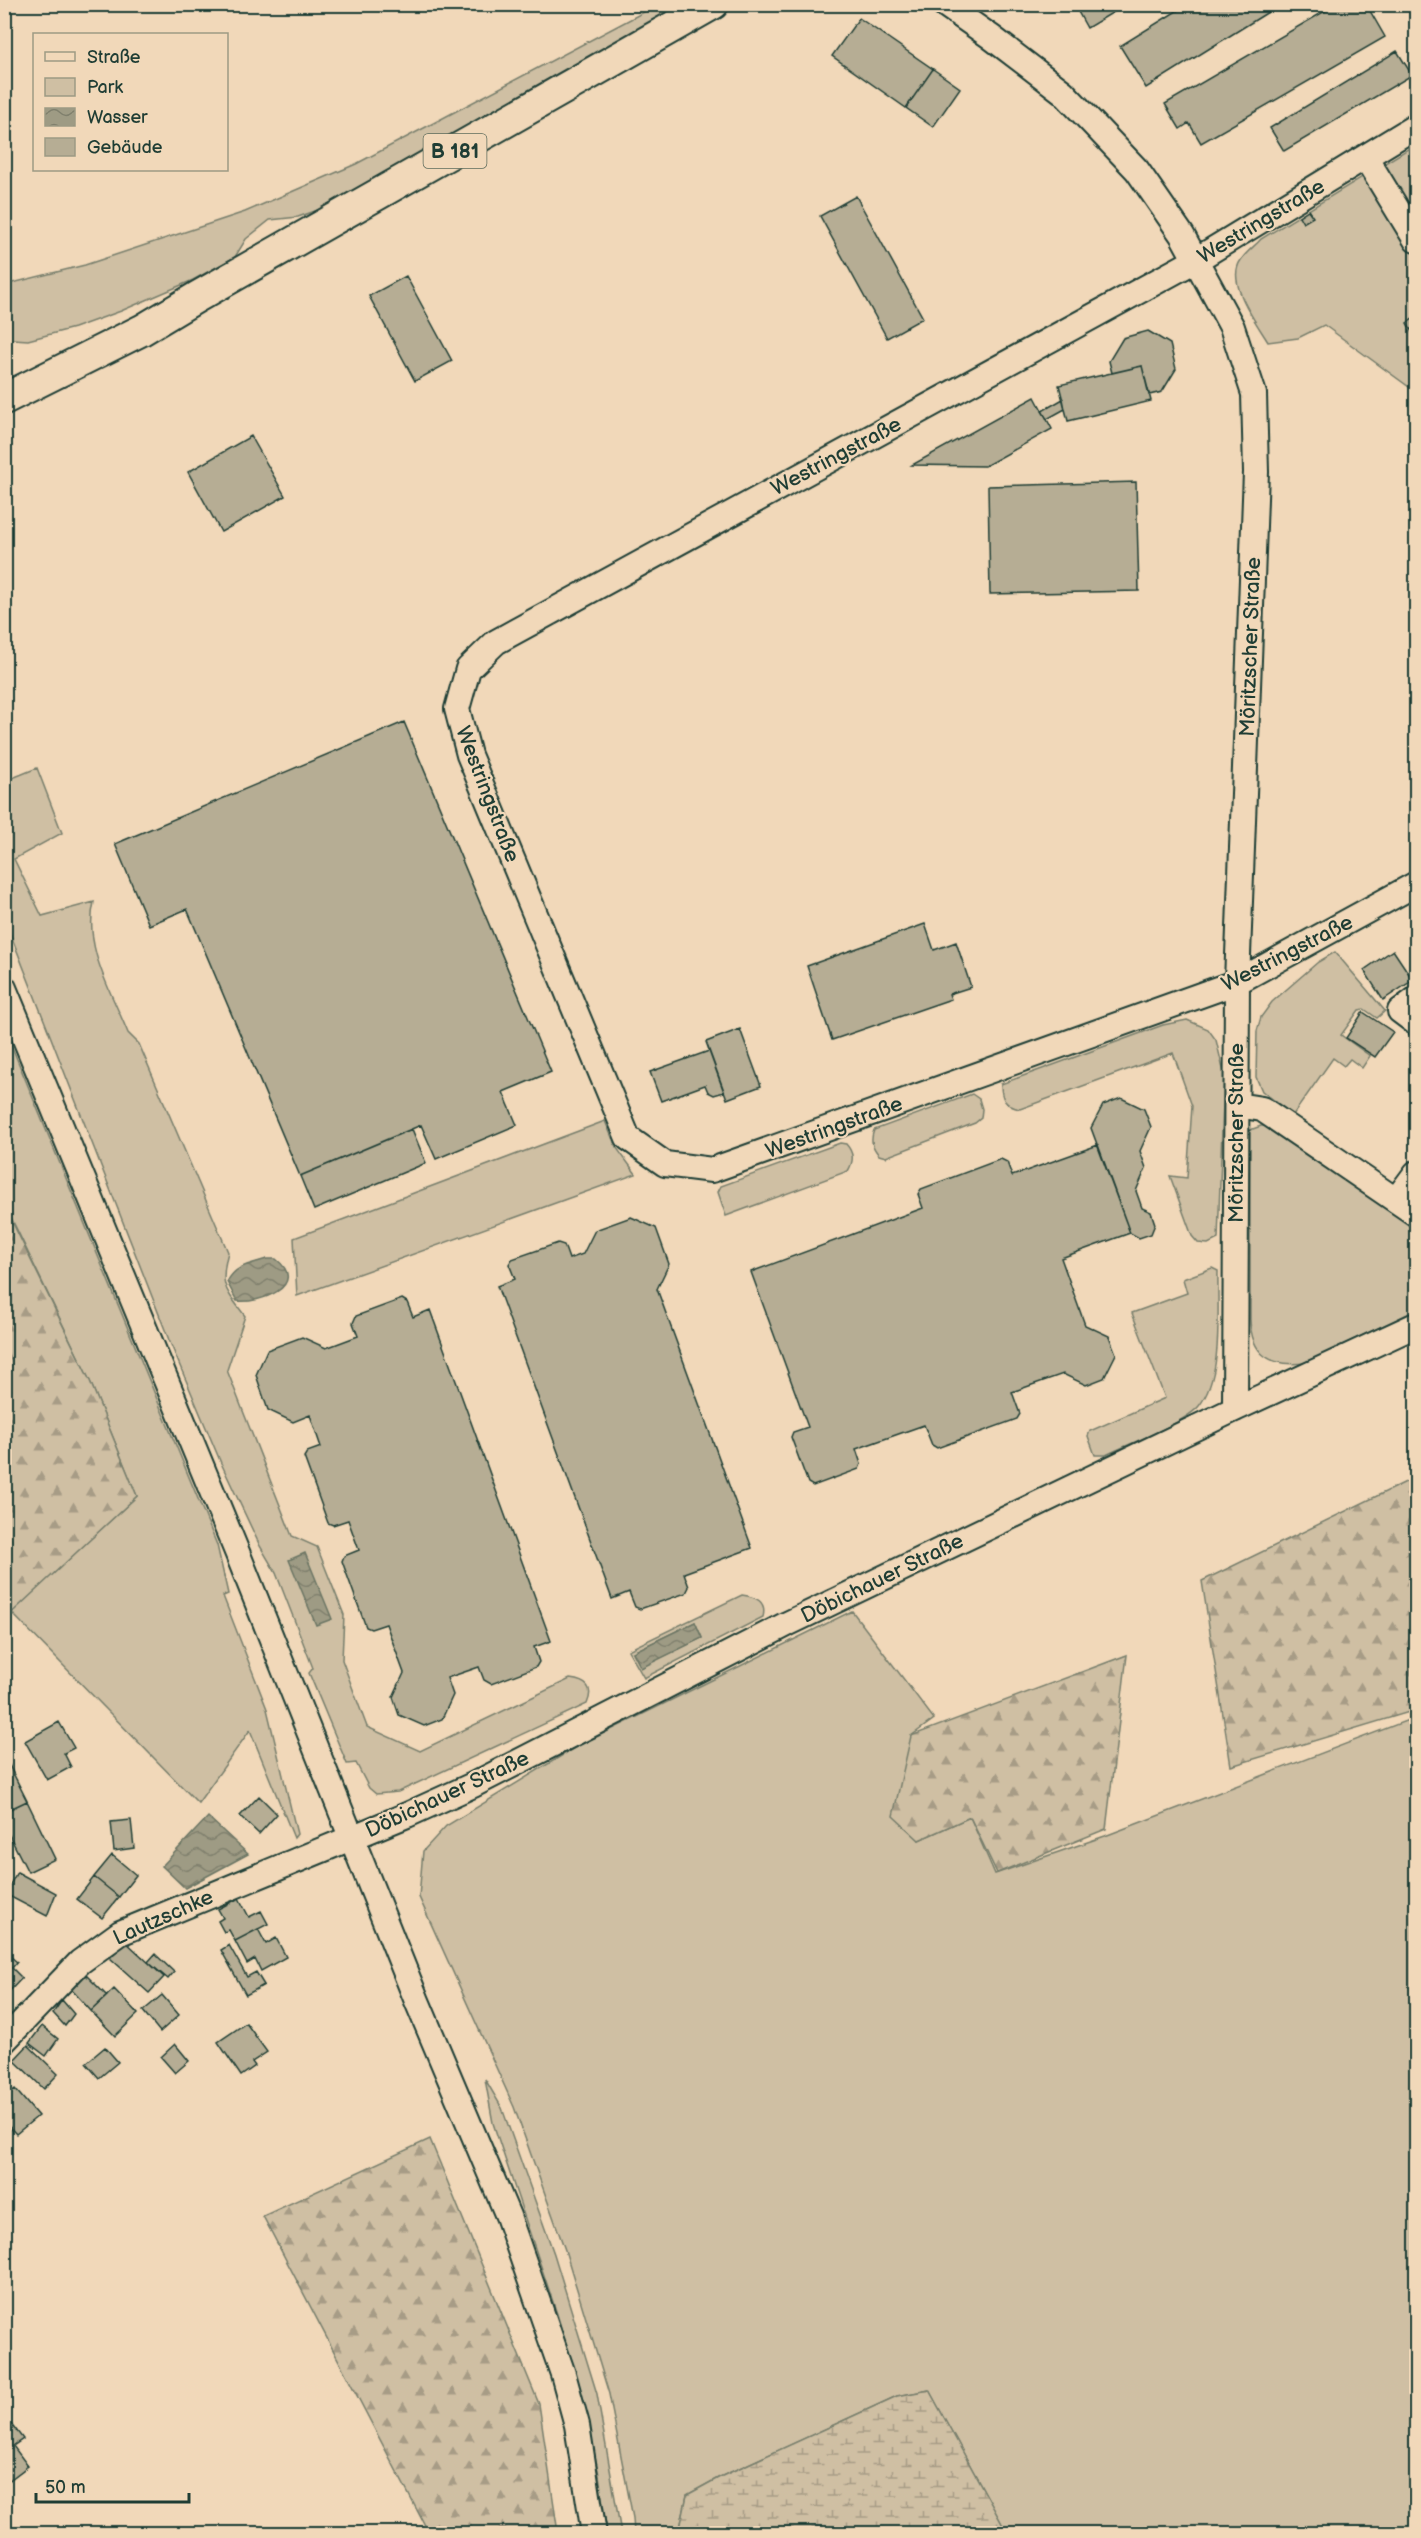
<svg xmlns="http://www.w3.org/2000/svg" width="1421" height="2538" font-family="'Balsamiq Sans',sans-serif">
<style>
.green{fill:#cfbfa3;stroke:#777e6c;stroke-width:1.5;fill-rule:evenodd}
.forest{fill:url(#forest-firs);stroke:#777e6c;stroke-width:1.5}
.wetland{fill:url(#wetland-marsh);stroke:#777e6c;stroke-width:1.5}
.water{fill:url(#water-waves);stroke:#6b7564;stroke-width:1.5}
.building{fill:#b6ad94;stroke:#1f3d34;stroke-width:1.5}
.lines{fill:none;stroke-linecap:round;stroke-linejoin:round}
.minor-casing{stroke:#1f3d34;stroke-width:28}
.major-casing{stroke:#1f3d34;stroke-width:34}
.minor{stroke:#f1d8b9;stroke-width:24}
.major{stroke:#f1d8b9;stroke-width:30}
.labels{text-anchor:middle;stroke-width:4.5;stroke-linejoin:round;paint-order:stroke}
.shield{fill:#f1d8b9;stroke:#5e6c5c;stroke-width:1.5}
.shield-label{font-size:20px;font-weight:bold;fill:#1f3d34}
.street-label{font-size:21px;fill:#1f3d34;stroke:#f1d8b9}
</style>
<defs>
<pattern id="forest-firs" width="22" height="20" patternUnits="userSpaceOnUse" patternTransform="scale(1.5)"><rect width="22" height="20" fill="#cfbfa3"/><path d="M5 1l3.5 6h-7zM16 11l3.5 6h-7z" fill="#a79c86"/></pattern>
<pattern id="wetland-marsh" width="20" height="14" patternUnits="userSpaceOnUse" patternTransform="scale(1.5)"><rect width="20" height="14" fill="#cfbfa3"/><path d="M1 5h8M5 5V1M11 12h8M15 12V8" fill="none" stroke="#a79c86"/></pattern>
<pattern id="water-waves" width="16" height="10" patternUnits="userSpaceOnUse" patternTransform="scale(1.5)"><rect width="16" height="10" fill="#9e9b84"/><path d="M0 5q4-4 8 0t8 0" fill="none" stroke="#80806d"/></pattern>
</defs>
<rect width="100%" height="100%" fill="#f1d8b9"/>
<filter id="ink" filterUnits="userSpaceOnUse"><feTurbulence type="fractalNoise" baseFrequency=".0167" numOctaves="2"/><feDisplacementMap in="SourceGraphic" scale="12" xChannelSelector="R" yChannelSelector="G"/><feConvolveMatrix kernelMatrix="1 2 1 2 8 2 1 2 1" color-interpolation-filters="sRGB"/></filter>
<g filter="url(#ink)">
<path class="green" d="M657,5H682L318,210L298,217L270,220L246,239L235,257L193,280L121,311L74,328L28,340L13,339L5,343L4,285L85,265L245,212L356,164Z
M1416,144V392L1324,325L1298,338L1268,342C1256,322 1225,282 1241,260C1246,252 1255,246 1261,239Z
M37,768L62,833L14,859L42,916L94,902C83,947 112,993 128,1033L139,1044L228,1252C219,1286 225,1289 245,1316L227,1370L292,1536L317,1547L344,1615L342,1660L367,1727L420,1751L570,1679C587,1681 594,1688 587,1704L398,1792L376,1794L369,1788L356,1763L347,1764L309,1673L313,1668L276,1573L260,1546L221,1463L169,1340L5,920V781Z
M1335,952L1385,1011L1377,1018L1364,1009L1359,1010L1341,1035L1370,1056L1362,1068L1350,1059L1344,1066L1333,1058L1293,1115L1262,1091L1256,1077L1257,1031L1261,1017L1272,1002L1318,962Z
M1187,1020L1208,1029L1216,1040L1224,1073L1218,1239L1208,1244L1198,1243L1192,1236L1170,1176L1187,1178L1192,1106L1173,1053L1020,1109C1005,1106 1001,1099 1001,1084L1163,1025Z
M5,1030L217,1545L228,1594L223,1596L267,1709L297,1834L294,1838L250,1730L198,1803L11,1612L137,1496L90,1381L5,1205Z
M972,1094L979,1099L982,1109L981,1118L975,1123L886,1157L879,1155C872,1147 870,1140 874,1130Z
M605,1121L616,1147L636,1174L297,1296L294,1238Z
M1261,1126H1270L1281,1132L1416,1227V1310L1305,1363C1270,1367 1251,1355 1250,1319V1130Z
M840,1143L846,1144C854,1153 854,1161 848,1171L726,1216L718,1192L721,1186Z
M1212,1268L1218,1271C1217,1310 1224,1375 1199,1406C1185,1423 1128,1444 1106,1455H1095L1088,1436L1090,1431L1165,1398L1132,1313L1187,1293L1183,1279Z
M742,1595C756,1597 767,1601 763,1617L644,1678L628,1650ZM695,1622L702,1638L641,1667L633,1652Z
M852,1611L934,1719L911,1736L919,1840L970,1817L995,1874L1105,1836L1416,1717V2533H1007L929,2390L897,2396L720,2477L687,2495L679,2533H634L633,2518L609,2394L565,2250L514,2107L419,1897L423,1851L446,1826L576,1747Z
M485,2079L502,2108L554,2254L597,2394L621,2533H607L599,2475L586,2413L557,2314L493,2123Z"/>
<path class="forest" d="M4,1205L90,1381L137,1496L5,1619Z
M1416,1477V1710L1231,1766L1202,1581Z
M1127,1655L1106,1829L997,1873L970,1817L919,1840L893,1816L911,1736Z
M430,2139L539,2404L558,2533H429L263,2216Z"/>
<path class="wetland" d="M929,2390L1007,2533H679L687,2495L720,2477L897,2396Z"/>
<path class="water" d="M267,1259H276C310,1286 259,1304 237,1301L227,1282C235,1265 251,1264 267,1259Z
M305,1553L332,1619L316,1625L289,1560Z
M695,1622L702,1638L641,1668L633,1652Z
M208,1817L248,1854L185,1888L162,1866Z"/>
<path class="building" d="M1081,4H1127L1087,28L1076,8Z
M1188,4H1281L1146,88L1120,46Z
M1337,4H1366L1385,37L1201,143L1189,123L1180,129L1165,104Z
M859,18L933,69L906,108L832,56Z
M1397,51L1412,75L1284,151L1270,128Z
M933,69L960,88L933,127L906,108Z
M856,196L923,318L887,338L820,216Z
M1308,210L1313,217L1303,223L1299,216Z
M406,276L452,361L415,381L369,296Z
M1416,317V339L1407,323Z
M1148,331L1170,344L1176,369L1162,392L1149,395L1142,366L1112,373L1109,361L1123,338Z
M1142,366L1151,401L1068,421L1059,385Z
M1035,397L1052,429L985,466L912,465Z
M1063,399L1065,409L1047,419L1042,411Z
M251,436L285,496L221,532L188,472Z
M1136,482L1139,591L990,594L988,486Z
M404,722L551,1072L503,1092L517,1125L436,1159L421,1125L300,1176L187,909L149,925L115,844Z
M925,924L934,950L956,942L971,987L949,994L951,999L832,1040L807,966Z
M1393,950L1413,980L1383,1000L1364,970Z
M1363,1012L1393,1032L1375,1057L1346,1038Z
M740,1029L761,1086L727,1099L706,1042Z
M709,1051L724,1092L714,1095L708,1092L705,1085L661,1101L650,1072Z
M1121,1098L1144,1109L1151,1127L1140,1151L1146,1168L1136,1191L1142,1208L1151,1212L1155,1224L1151,1234L1139,1238L1130,1233L1091,1128L1103,1105Z
M412,1129L426,1163L314,1210L300,1176Z
M1098,1145L1130,1233L1061,1258L1085,1325L1109,1336L1116,1354L1104,1378L1086,1385L1063,1374L1012,1392L1020,1414L1017,1419L937,1448L932,1445L924,1425L856,1449L861,1464L859,1469L813,1486L808,1483L791,1437L793,1432L808,1427L751,1272L923,1208L918,1194L921,1189L1001,1159L1007,1162L1012,1176Z
M631,1217L656,1228L669,1264L657,1289L752,1548L684,1573L689,1587L686,1593L640,1609L635,1607L629,1592L612,1599L497,1286L515,1279L509,1264L512,1259L558,1243L564,1245L569,1259L583,1254L595,1230Z
M402,1299L407,1302L413,1317L430,1310L551,1641L534,1647L539,1662L536,1667L491,1684L484,1680L479,1667L447,1678L453,1695L442,1719L424,1726L399,1715L393,1697L404,1673L386,1624L371,1629L366,1627L342,1561L344,1556L359,1550L348,1520L333,1525L328,1523L304,1457L307,1452L321,1447L310,1415L293,1422L268,1410L256,1375L267,1350L302,1337L326,1348L358,1336L353,1323L356,1316Z
M59,1722L74,1748L64,1753L71,1767L47,1780L25,1741Z
M9,1765L27,1801L4,1812V1768Z
M259,1796L277,1814L259,1834L240,1816Z
M27,1801L55,1859L28,1872L4,1825V1812Z
M131,1820L134,1848L114,1851L111,1822Z
M112,1855L136,1875L119,1897L94,1877Z
M17,1872L56,1893L47,1916L5,1894Z
M94,1877L119,1897L102,1918L77,1899Z
M239,1898L249,1917L261,1911L268,1924L235,1941L229,1930L224,1932L218,1921L223,1918L218,1909Z
M258,1929L266,1944L276,1938L286,1957L261,1971L255,1959L247,1964L235,1941Z
M125,1941L164,1977L149,1993L110,1958Z
M229,1945L247,1977L256,1972L264,1985L246,1995L221,1950Z
M4,1951L17,1962L12,1968L22,1978L5,1996Z
M155,1954L174,1972L168,1979L148,1962Z
M85,1974L107,1996L91,2011L70,1988Z
M114,1989L138,2014L115,2036L91,2011Z
M162,1995L179,2015L160,2032L143,2011Z
M62,2000L74,2014L65,2026L53,2013Z
M246,2023L267,2052L252,2062L255,2066L241,2076L218,2042Z
M42,2026L58,2039L46,2056L29,2043Z
M175,2044L189,2061L175,2073L161,2057Z
M28,2045L58,2074L44,2089L14,2060Z
M105,2047L118,2062L99,2078L86,2063Z
M15,2089L38,2116L16,2134L4,2121V2098Z
M4,2414L23,2439L13,2446L28,2466L7,2482L4,2479Z"/>
<g class="lines">
<g class="minor-casing">
<path id="minor" d="M944,4L991,37L1063,92L1137,170L1182,235L1232,327L1254,394L1256,472L1237,982L1235,1409
M1416,126L1196,260L496,642L468,669L457,709L469,755L628,1138L665,1164L712,1170L1237,982L1416,884
M1366,158L1416,240
M4,988L237,1552L417,2001L508,2216L563,2374L577,2425L594,2534
M1416,999L1400,1011L1416,1023
M1237,1105L1262,1109L1416,1214
M1396,1200L1416,1173
M4,2041L80,1962L120,1933L407,1815L473,1785L787,1624L1235,1409L1416,1325"/>
</g>
<g class="major-casing">
<path id="major" d="M4,399L142,330L197,297L713,4"/>
</g>
<use href="#minor" class="minor"/>
<use href="#major" class="major"/>
</g>
</g>
<g class="labels">
<rect class="shield" x="423.5" y="134" width="63" height="34" rx="4.5"/>
<g class="shield-label">
<text x="455" y="158">B 181</text>
</g>
<g class="street-label">
<text transform="translate(1261 221) rotate(-31)" y="7">Westringstraße</text>
<text transform="translate(836 456) rotate(-28)" y="7">Westringstraße</text>
<text transform="translate(1250 647) rotate(-88)" y="7">Möritzscher Straße</text>
<text transform="translate(488 794) rotate(69)" y="7">Westringstraße</text>
<text transform="translate(1287 953) rotate(-27)" y="7">Westringstraße</text>
<text transform="translate(834 1127) rotate(-20)" y="7">Westringstraße</text>
<text transform="translate(1236 1133) rotate(-90)" y="7">Möritzscher Straße</text>
<text transform="translate(882 1578) rotate(-26)" y="7">Döbichauer Straße</text>
<text transform="translate(447 1794) rotate(-25)" y="7">Döbichauer Straße</text>
<text transform="translate(163 1917) rotate(-24)" y="7">Lautzschke</text>
</g>
</g>
<rect width="1421" height="2538" fill="none" stroke="#f1d8b9" stroke-width="24"/>
<rect x="12" y="12" width="1397" height="2514" fill="none" stroke="#1f3d34" stroke-width="2" filter="url(#ink)"/>
<rect x="33" y="33" width="195" height="138" fill="#f1d8b9" stroke="#9d9a84" stroke-width="1.5"/>
<rect x="45" y="52" width="30" height="9" fill="#f1d8b9" stroke="#9d9a84" stroke-width="1.5"/>
<text x="87" y="63" font-size="18" fill="#1f3d34">Straße</text>
<rect x="45" y="78" width="30" height="18" fill="#cfbfa3" stroke="#9d9a84" stroke-width="1.5"/>
<text x="87" y="93" font-size="18" fill="#1f3d34">Park</text>
<rect x="45" y="108" width="30" height="18" fill="url(#water-waves)" stroke="#9d9a84" stroke-width="1.5"/>
<text x="87" y="123" font-size="18" fill="#1f3d34">Wasser</text>
<rect x="45" y="138" width="30" height="18" fill="#b6ad94" stroke="#9d9a84" stroke-width="1.5"/>
<text x="87" y="153" font-size="18" fill="#1f3d34">Gebäude</text>
<path d="M36 2493v9h153v-9" fill="none" stroke="#1f3d34" stroke-width="3"/>
<text x="45" y="2493" font-size="18" fill="#1f3d34" stroke="#f1d8b9" stroke-width="4.5" paint-order="stroke">50 m</text>
</svg>
